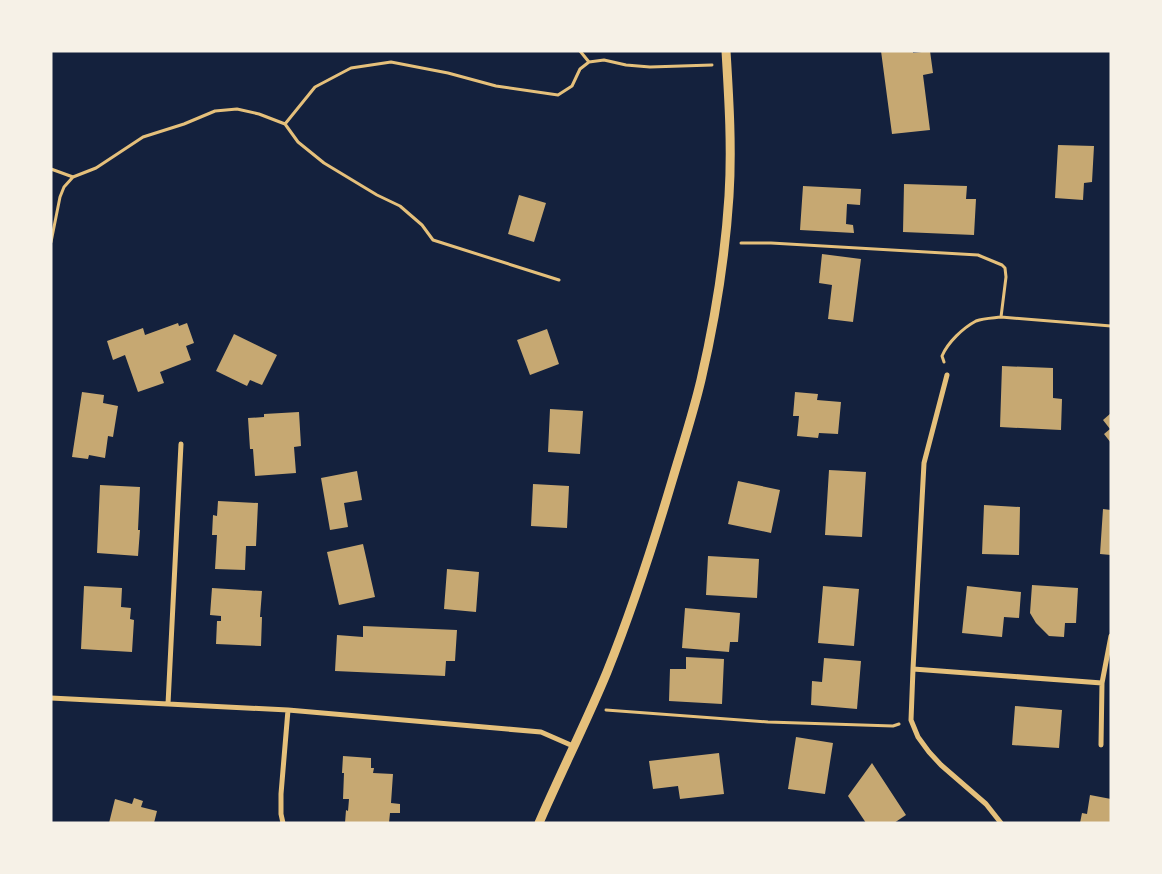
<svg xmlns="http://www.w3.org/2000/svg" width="1162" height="874" font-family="Helvetica,sans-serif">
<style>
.building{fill:#c6a872}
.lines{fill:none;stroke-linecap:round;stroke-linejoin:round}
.path{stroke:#e5c07b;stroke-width:3}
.minor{stroke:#e5c07b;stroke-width:5}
.tertiary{stroke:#e5c07b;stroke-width:9}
</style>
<rect width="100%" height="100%" fill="#14213d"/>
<path class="building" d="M881,51H913V53L930,51L933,73L923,75L930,130L892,134Z
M1058,145L1094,146L1092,182L1084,183L1083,200L1055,198Z
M904,184L967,186L966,199H976L974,235L903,232Z
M803,186L861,189L860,205L847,204L846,224L853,225L854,233L800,230Z
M519,195L546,203L534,242L508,234Z
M822,254L861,259L853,322L828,319L832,285L819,283Z
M178,323L179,326L187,323L194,343L186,346L191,360L160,372L164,383L138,392L125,355L113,360L107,341L143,328L145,335Z
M547,329L559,364L530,375L517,340Z
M234,334L277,355L262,385L250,380L247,386L216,371Z
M1002,366L1053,368V398L1062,399L1061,430L1000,427Z
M82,392L104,395L103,403L118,406L113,437L108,436L105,458L89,455L88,459L72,457Z
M795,392L818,394L817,400L841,402L838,434L819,433L818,438L797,436L799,416H793Z
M550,409L583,411L580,454L548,452Z
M299,412L301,446L294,447L296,473L255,476L253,449H250L248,418L264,417V414Z
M1111,413V443L1104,434L1110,429L1103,420Z
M829,470L866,472L862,537L825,535Z
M357,471L362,500L344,503L348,527L330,530L321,478Z
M738,481L780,490L771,533L728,524Z
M533,484L569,486L567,528L531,526Z
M100,485L140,487L138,530H140L138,556L97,553Z
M218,501L258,503L256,546H246L245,570L215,569L217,535H212L213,515L217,516Z
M984,505L1020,507L1019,555L982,554Z
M1103,509L1111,510V555L1100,554Z
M363,544L375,597L339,605L327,552Z
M708,556L759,559L757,598L706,595Z
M447,569L479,572L476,612L444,609Z
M1032,585L1078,588L1076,623H1065L1064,637L1049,636L1036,623L1030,613Z
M84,586L122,588L121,607L131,608L130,619L134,620L132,652L81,649Z
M823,586L859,589L854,646L818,643Z
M967,586L1021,592L1019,618L1004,617L1002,637L962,633Z
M212,588L262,591L260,617H262L261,646L216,644L217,621H221V616L210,615Z
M685,608L740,613L738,642H730L729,652L682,648Z
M363,626L457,630L455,661H446L445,676L335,671L337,635L363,637Z
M686,657L724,659L722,704L669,701L670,669H686Z
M824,658L861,661L857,709L811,705L812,681L822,682Z
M1015,706L1062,710L1059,748L1012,745Z
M796,737L833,743L825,794L788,789Z
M719,753L724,794L680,799L678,786L653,789L649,761Z
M343,756L371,758V768H374L373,773L393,774L391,803L400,804V813H390L389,823H345L346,810L348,811L349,799H343L344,773H342Z
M872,763L906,815L894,823H866L848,796Z
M1090,795L1111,799V823H1080L1082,813L1087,814Z
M134,798L143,801L141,807L157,811L154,823H109L115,799L132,804Z"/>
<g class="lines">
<path class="path" d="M580,51L589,62
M285,124L315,87L351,68L391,62L448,73L496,86L558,95L572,86L580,69L589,62L604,60L626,65L650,67L712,65
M51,169L73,177L96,168L143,137L184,124L215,111L237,109L259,114L285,124L298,142L324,163L377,195L400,206L422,225L433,240L559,280
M51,242L60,197L64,187L73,177
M741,243H771L978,255L1002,265L1005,268L1006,277L1001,317
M944,362L942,356C948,342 963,328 976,321C984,318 993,318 1001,317L1111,326
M606,710L768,722L893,726L899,724"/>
<path class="minor" d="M947,375L924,463L913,669L911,720L918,737L929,752L941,765L986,804L1001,823
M913,669L1102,683
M51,698L288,710L541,732L573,746
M168,704L181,444
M1101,745L1102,683L1111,636
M283,823L281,814V794L288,710"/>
<path class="tertiary" d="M539,823C561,772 586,723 607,672C632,610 653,545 672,481C682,447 693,414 701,380C715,320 725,258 729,196C732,148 729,100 726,51"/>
</g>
<rect width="1162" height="874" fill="none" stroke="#f6f1e7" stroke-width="105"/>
</svg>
